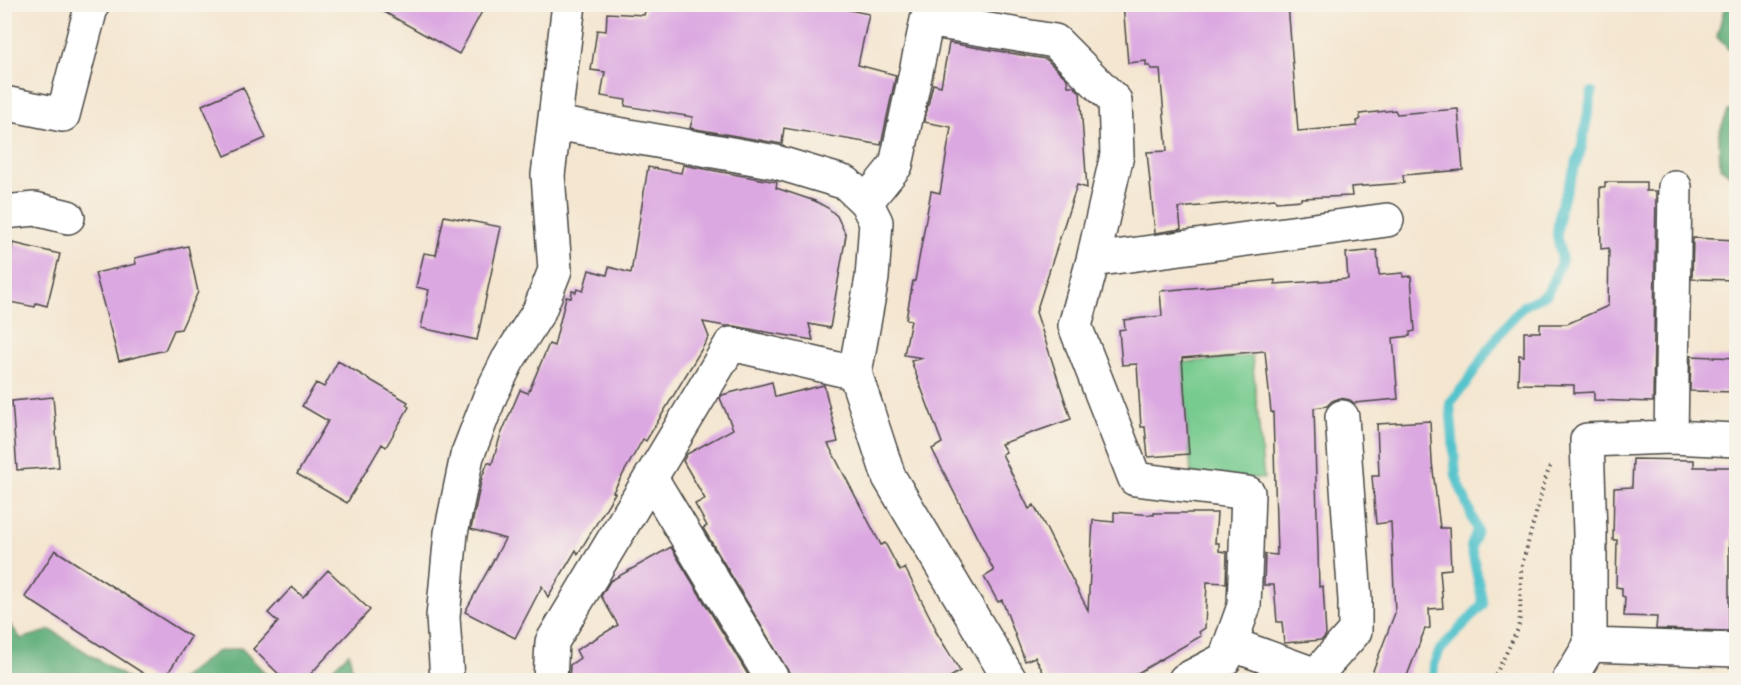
<svg xmlns="http://www.w3.org/2000/svg" width="1741" height="685" font-family="Dekko,sans-serif">
<style>
.green{fill:#77cb8f;stroke:#517b5d;stroke-width:1.5}
.forest{fill:#61af7a;stroke:#466d52;stroke-width:1.5}
.lines{fill:none;stroke-linecap:round;stroke-linejoin:round}
.stream{stroke:#55c3cc;stroke-width:10}
.building{fill:#dca8e1}
.minor-casing{stroke:#494744;stroke-width:36}
.path{stroke:#494744;stroke-width:4;stroke-dasharray:1.5 4.5;stroke-linecap:butt}
.minor{stroke:#fff;stroke-width:33}
</style>
<rect width="100%" height="100%" fill="#f7f3e8"/>
<filter id="ink" filterUnits="userSpaceOnUse"><feTurbulence type="fractalNoise" baseFrequency=".0167" numOctaves="2"/><feDisplacementMap in="SourceGraphic" scale="12" xChannelSelector="R" yChannelSelector="G"/><feConvolveMatrix kernelMatrix="1 2 1 2 8 2 1 2 1" color-interpolation-filters="sRGB"/></filter>
<filter id="wash" filterUnits="userSpaceOnUse"><feTurbulence type="fractalNoise" baseFrequency=".008" numOctaves="4" result="noise"/><feDisplacementMap in="SourceGraphic" scale="24" xChannelSelector="R" yChannelSelector="G"/><feGaussianBlur stdDeviation="1.35" result="paint"/><feColorMatrix in="noise" values="0 0 0 0 0 0 0 0 0 0 0 0 0 0 0 0 0 1.4 0 .05"/><feComposite in="paint" operator="in"/></filter>
<g filter="url(#wash)">
<rect width="100%" height="100%" fill="#f4e6d0"/>
<path class="green" d="M1252,356L1264,479L1191,474L1182,363Z"/>
<path class="forest" d="M1725,5H1736V57L1717,37Z
M1736,108V179L1720,167L1719,133L1728,111Z
M5,617L21,639L51,630L130,680H5Z
M241,648L272,680H179L216,652Z
M349,653L354,680H320Z"/>
<g class="lines">
<path class="stream" d="M1433,680L1434,664L1440,650L1483,604L1471,547L1477,530L1456,476L1450,403L1468,381L1487,351L1506,325L1523,306L1547,294L1562,260L1557,235L1560,208L1581,150L1592,92"/>
</g>
<g id="blocks">
<path class="building" d="M370,4H486L459,54Z
M647,4H845L844,9L869,14L858,65L896,75L881,145L784,128L782,144L690,128L693,117L625,106L626,100L601,96L605,72L591,70L597,30L606,31L607,13L644,15Z
M1123,4H1288L1298,131L1357,126V121L1360,120V114L1395,110L1397,114L1458,109L1463,170L1403,175L1404,183L1351,187L1352,196L1301,198V200L1276,202L1275,199L1179,208L1181,229L1155,233L1147,152L1167,151L1160,69H1151L1150,66H1146V61L1128,63Z
M949,43L1046,59L1067,79L1068,86H1073L1080,92L1087,188L1077,185L1036,312L1071,419L1001,444L1006,452L1002,454L1029,509L1034,505L1088,610L1093,520L1114,522V512L1154,515V513H1217L1215,543H1219V551L1227,552L1226,583L1207,582L1205,628L1199,632L1201,636L1124,681H1048L1035,657L1025,661L1002,600L998,602L984,577L994,571L932,449L942,443L911,361L923,358L904,355L911,320L906,319L913,281H915L931,191L940,193L951,127L924,122L933,84L941,86Z
M243,87L266,138L225,156L202,105Z
M683,165L777,182L776,188L815,201L828,208L837,216L846,235L830,328L809,324L813,340L760,331L735,326H725L703,322L709,337L646,441L643,439L613,492L615,493L578,554L576,550L548,597L542,586L515,638L465,612L505,539L471,529L482,477L488,462L492,464L500,437L520,390L528,393L549,344L554,346L566,297L571,298L572,291L576,292L577,289L583,291L589,270L607,275L609,267L631,273L648,167L681,173Z
M1605,182H1646V191H1656L1653,402L1594,400V392L1574,393V385L1518,384L1519,355L1524,356V332H1540V324H1567L1608,306L1609,248L1601,249L1600,187H1605Z
M444,216L501,227L477,340L421,328L429,290L416,287L424,253L436,255Z
M1693,238L1737,240V280L1692,279Z
M13,243L60,254L47,306L36,303L35,307L4,301V261L9,262Z
M188,246L198,292L181,329L174,330L165,350L119,361L95,273L136,264L135,258Z
M1377,250L1379,275L1403,273V277L1411,276L1415,331L1410,332V336L1393,338L1398,399L1354,403L1350,400L1340,398L1332,401L1327,406L1314,408L1319,587L1323,586L1326,635L1322,640L1284,643L1282,622H1277L1274,585H1264L1265,554L1277,555L1273,412H1271L1265,351L1182,358L1189,454L1148,457L1145,427H1141L1137,364L1122,365L1119,330L1125,329L1124,320L1162,316L1160,291L1275,280V284L1348,279L1346,253Z
M1691,356L1737,358V392L1690,391Z
M338,361L408,402L406,405L409,407L386,447L382,444L347,503L297,474L328,421L302,406L316,383L324,387Z
M772,382L775,397L824,385L838,442L828,444L881,545L885,543L900,571L905,568L936,629L935,630L960,671L944,681H794L703,528L707,526L695,504L705,499L683,461L687,454L733,429L720,398L722,395Z
M53,397L59,467L17,470L12,401Z
M1430,421L1432,462L1440,528H1449L1451,569L1440,570L1443,608L1429,609L1430,628L1425,629L1405,681H1369L1395,613L1391,522L1376,524L1372,476H1379L1377,424Z
M1633,459L1694,460V467H1731V473H1733L1732,540H1729V631L1656,629L1657,617L1624,616L1625,597L1622,596V588L1616,587L1617,540H1613L1614,488L1632,487Z
M671,547L750,678L745,681H569L570,665L580,658L576,650L618,625L601,596L610,581Z
M55,550L191,637L163,681H155L25,597Z
M328,570L370,610L304,681H286L253,649L278,622L268,613L292,587L303,597Z"/>
</g>
</g>
<g filter="url(#ink)">
<use href="#blocks" fill-opacity="0" stroke="#494744" stroke-width="1.5"/>
<g class="lines">
<g class="minor-casing">
<path id="minor" d="M4,103L63,115L92,4
M555,123L776,162L846,183L866,202L876,222L872,278L855,373L889,477L1010,680
M866,202L896,165L927,20L1055,41L1115,101L1117,155L1093,260L1075,326L1135,479L1248,493L1244,606L1225,659L1185,680
M4,212L35,209L68,217
M1093,260L1387,220
M1671,437L1675,187
M651,478L773,680
M1231,644L1316,675L1355,631V600L1342,417
M1590,645L1736,650
M447,680L443,617L451,533L467,456L491,394L508,360L539,311L555,270L548,175L569,4
M550,680L552,642L731,344L855,373
M1569,680L1590,645V534L1587,440L1671,437L1736,440"/>
</g>
<path class="path" d="M1493,680L1518,629L1520,617L1521,569L1545,480L1551,464"/>
<use href="#minor" class="minor"/>
</g>
</g>
<rect width="1741" height="685" fill="none" stroke="#f7f3e8" stroke-width="24"/>
</svg>
